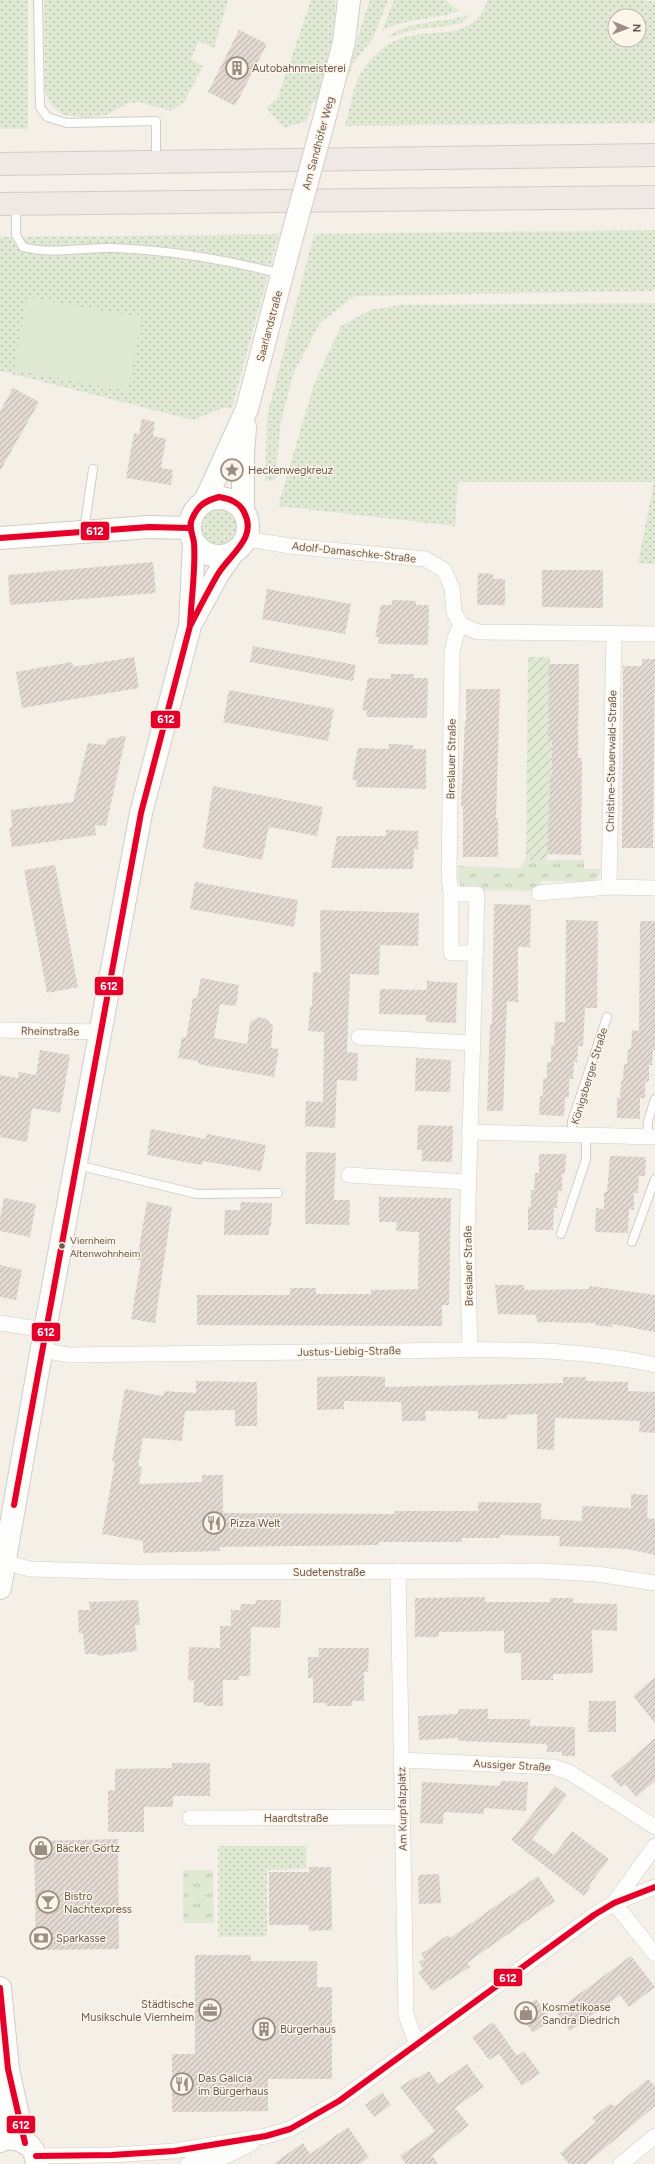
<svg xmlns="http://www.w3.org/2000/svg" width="655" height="2164" font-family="Figtree,sans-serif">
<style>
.grass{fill:url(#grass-dots);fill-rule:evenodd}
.park{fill:url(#park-tufts)}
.garden{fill:url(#garden-furrows)}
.pitch{fill:#e0e9d4}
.building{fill:url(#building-hatch)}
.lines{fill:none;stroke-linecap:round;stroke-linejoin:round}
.lane-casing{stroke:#d2cdc7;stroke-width:10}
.street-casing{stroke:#d2cdc7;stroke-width:16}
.secondary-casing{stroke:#d2ccc5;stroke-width:24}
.highway-casing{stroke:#d3cbc6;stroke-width:24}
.lane{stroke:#fdfdfc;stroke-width:8}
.street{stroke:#fdfdfc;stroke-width:15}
.secondary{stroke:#fdfdfc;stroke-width:22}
.highway{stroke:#efe8e4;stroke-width:22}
.secondary-bridge-casing{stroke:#d2ccc5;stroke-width:24;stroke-linecap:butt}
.secondary-bridge{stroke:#fdfdfc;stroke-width:22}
.bus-1-casing{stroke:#fcf5e9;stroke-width:9}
.bus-1{stroke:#e4002b;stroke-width:6}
.bus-dot{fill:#6d594d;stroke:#fcf5e9;stroke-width:1.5}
.labels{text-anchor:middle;stroke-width:3;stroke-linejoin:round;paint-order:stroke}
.bus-label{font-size:10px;fill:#6d594d;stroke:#fcf5e9;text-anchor:start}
.poi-label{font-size:11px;fill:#6d594d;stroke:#fcf5e9;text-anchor:start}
.street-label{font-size:11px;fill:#6d594d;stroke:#fcf5e9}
.line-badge{stroke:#fcf5e9;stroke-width:1.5}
.badge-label{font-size:11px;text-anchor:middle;font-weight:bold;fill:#fff}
</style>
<defs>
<pattern id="grass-dots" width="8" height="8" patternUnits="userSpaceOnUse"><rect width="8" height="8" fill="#e0e9d4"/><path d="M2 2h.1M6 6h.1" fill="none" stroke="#bac0ae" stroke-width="1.8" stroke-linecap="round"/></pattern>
<pattern id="park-tufts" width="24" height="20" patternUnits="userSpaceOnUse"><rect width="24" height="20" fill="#e0e9d4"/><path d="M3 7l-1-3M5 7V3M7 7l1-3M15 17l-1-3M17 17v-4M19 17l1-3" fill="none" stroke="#bac0ae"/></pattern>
<pattern id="garden-furrows" width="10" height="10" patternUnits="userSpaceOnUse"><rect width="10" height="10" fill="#e0e9d4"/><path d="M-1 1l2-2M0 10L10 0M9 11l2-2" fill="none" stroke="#bac0ae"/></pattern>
<pattern id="building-hatch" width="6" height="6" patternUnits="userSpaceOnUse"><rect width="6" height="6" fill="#e0d8d1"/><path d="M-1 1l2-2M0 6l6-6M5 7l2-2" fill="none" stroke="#bab2ac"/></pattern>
</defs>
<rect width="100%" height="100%" fill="#f4f0e8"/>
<path class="grass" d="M0,0H28V129H0Z
M44,0H228L214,48L199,41L191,59L203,66L184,102L171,111L140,102L128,103L106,115L84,118L63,115L51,105L45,91Z
M311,0H336L332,39L317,101L312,104L307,121L284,128L266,108L278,97Z
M370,0H388L373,38L353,64L346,83L362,23Z
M394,0H445L459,11C433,21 407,17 382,31Z
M488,0H643L655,2V123L345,126C350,111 353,85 361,73C370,58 382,46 399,39C434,26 470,45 488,0ZM615,16H639V40H615Z
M470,14L461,23L453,25L414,30L388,38C404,20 447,23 470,14Z
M655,230V291L355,296L320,323L294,372L281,421L275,481H265L267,416L314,234Z
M279,234L232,408H223L193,420L0,371V237Z
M655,303V564L638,563L654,482H458L455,526L278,506L314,384L341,326L370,310L400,305Z
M200 527a20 20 0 1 1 40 0a20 20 0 1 1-40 0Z
M218,1846H306V1869L267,1870V1937H218Z"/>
<path class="park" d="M525,860H584V869H601L598,878L592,882L541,881L540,891L468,890C456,885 458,877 458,866L520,868Z
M183,1870H213L214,1923H183Z"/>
<path class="garden" d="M528,657H550L548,740H552V775H550L547,860H526Z"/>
<path class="pitch" d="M27,297L142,318L128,391L14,370Z"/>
<path class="building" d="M239,30L267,44L235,106L208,92Z
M13,388L39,402L0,471V411Z
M142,419L155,422L153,436L166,439L161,468L173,470L171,485L126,478L134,433L139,434Z
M153,562L156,593L10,605L8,575Z
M542,570H603V608L542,607Z
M478,573L493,574V579H505V605H477Z
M267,589L351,604L345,634L262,619Z
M392,600L416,601V605H429L428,645L378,644L379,637H375L381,605H392Z
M253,646L356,665L353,681L250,662Z
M134,657L139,688L22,708L16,672L72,662L73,667Z
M642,659H655L653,848H622L623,666H642Z
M549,664H579L578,758H582L581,855L547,854L550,775H552V740H548Z
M391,674H414V678H428L427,718L366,717L367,711L362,710L368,678L391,679Z
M466,689H500L496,818H498V857H463V806H461L465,721H466Z
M229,690L334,709L328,741L223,722Z
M126,736L106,826L95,825L96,835L12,847L9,828L12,827L11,810L73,802L88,743L105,745L107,739Z
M389,744L413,745V749H426V789L356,787L357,780H352L358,748L389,749Z
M213,786L323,807L317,836L269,827L262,860L203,848Z
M386,830L418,831V849H414L413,869L331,868L337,836H386Z
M55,865L78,987L47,993L24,870Z
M195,882L298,900L294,927L190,909Z
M494,904L531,905L530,947H518V1002L507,1001L503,1111H487L490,1024H492Z
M320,910L419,913L418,946L380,945L379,975L350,974L347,1052L358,1053L357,1081L337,1080L335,1128L305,1126L306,1101L323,1102L324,1032L308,1031L310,1006L312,1007L313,972L321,973Z
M566,920L598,921L597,1008H585L583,1046H578L577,1062H574L573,1079H569V1097H565L564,1116L539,1115L540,1096H543V1078L547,1079V1062H551V1045H554L555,1022H565Z
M640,921H655V1050H653L652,1065H649V1081L645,1082V1098H640V1119L617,1118V1098H620L621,1081H623L624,1064H627L628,1049H631L632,1030L639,1031Z
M201,978L239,985L236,1006L220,1004L214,1038L247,1044L250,1022L258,1017L267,1019L273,1026L271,1048L279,1049L274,1077L198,1064V1061L178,1058L182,1037L186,1038L193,998H197Z
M427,981L457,983L456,1023L426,1022V1015L379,1014L380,989L427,990Z
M40,1050L70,1055L60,1113L32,1108L27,1142L0,1137V1075L18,1078L19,1072L36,1075Z
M416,1058L451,1060L450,1092L415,1091Z
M418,1125L453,1126L452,1162L422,1161V1150H417Z
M151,1129L206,1139L207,1134L266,1145L261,1171L203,1161L202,1165L147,1155Z
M306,1152L336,1153L334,1200H350L349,1225L305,1224Z
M539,1154H566L565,1174H562V1191H558L557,1208H554L553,1230H528V1207H531V1190H534L535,1173H539Z
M610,1156L646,1157L645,1176H639L638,1193H634V1210L629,1209L628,1233L595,1232L596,1208L604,1209V1192H607Z
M379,1197L451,1198L449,1305H442V1326L197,1325V1295H290V1288H316V1294H371V1290L418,1289L419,1232L396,1231L397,1222H379Z
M4,1198L36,1204L30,1237L0,1231V1219Z
M147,1202L172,1207L155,1323L131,1319L141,1261L137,1260Z
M241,1202L272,1203L271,1227H269V1235H224L225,1210H240Z
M0,1265L22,1270L16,1300L0,1297Z
M495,1285H524V1290L589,1289L590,1286L655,1295V1332L612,1324V1327L595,1325L596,1323L537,1322L536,1315L498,1314Z
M357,1376L385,1377V1387L563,1383V1377H586V1381L628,1382V1391L655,1392V1433L639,1432L640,1421L555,1418L554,1450L537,1449V1414L507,1415V1419H478V1411H425L426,1421H402L401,1402L344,1401V1409L317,1410V1377Z
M196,1381L257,1382V1426H235V1410L185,1411L182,1441L143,1438L138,1466L142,1467L139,1484L202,1482V1475H223V1513L395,1514V1511H478V1502L541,1503V1519L582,1521V1506L631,1508V1494L648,1495L647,1518L655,1519V1555L627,1549L559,1546L560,1536L500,1535V1538H462V1542H378L379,1545L220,1547V1551L143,1553V1541L102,1534L115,1462L112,1461L125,1389L163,1396L164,1391L196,1393Z
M485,1597V1602H550V1598H573V1603L617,1604V1631L592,1630L593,1673L553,1674V1680H521V1653H504V1631L439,1632V1637H415V1598Z
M138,1600L140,1625H135L137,1651L98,1656L97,1654H85L83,1633L79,1634L78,1610H90L89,1602Z
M256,1600H281L280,1628L251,1627L250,1676H239V1680H223V1706H204V1703L193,1702L194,1681L188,1680L189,1647L220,1648V1626H231V1610H240L241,1604H256Z
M319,1648H369L368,1672H364V1701H352V1706H326V1703H313V1678H308V1657H319Z
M655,1677V1723L633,1696Z
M589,1701H616V1732H588Z
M458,1709H488V1719H530V1726L575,1727V1756H562V1752H547V1744L458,1741V1738L419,1740L418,1716L458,1714Z
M655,1738V1781L636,1797L625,1784L621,1787L611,1776Z
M172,1763H210V1796H173V1807H144V1832H108V1791L115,1790V1769L172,1768Z
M501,1781L528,1782L526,1811L484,1808V1814L444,1812L443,1824L420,1823L422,1782L500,1786Z
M555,1786L567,1795L532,1839L554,1855L572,1831L609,1859L589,1885L591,1886L584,1896L511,1840Z
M118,1839L119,1949L36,1950L34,1841Z
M309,1867H331L332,1930L309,1931V1925H269V1872H309Z
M439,1874L441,1903L419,1904L418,1875Z
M538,1876L555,1901L467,1963L470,1967L432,1991L418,1972L423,1969L419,1962L424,1959L421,1954L448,1935L450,1938Z
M195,1955H251V1961H317V1987H332V2079H268V2111L172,2112V2054H195Z
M631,1956L655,1987L629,2007L620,1995L570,2031L556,2011Z
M536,1999L551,2020L533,2033L517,2012Z
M493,2022L517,2056L524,2051L540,2073L522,2086L499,2054L489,2060L472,2037Z
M467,2064L484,2087L455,2108L469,2125L432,2155L438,2164H406L400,2156L435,2131L400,2087L415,2077L416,2079L429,2071L438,2084Z
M648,2079L655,2086V2106L586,2164H569L560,2153L596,2122L592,2118L611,2103L614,2107Z
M382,2092L391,2105L374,2117L365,2105Z
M348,2127L369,2157L360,2164H273L303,2143L310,2154Z"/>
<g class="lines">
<g class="lane-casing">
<path id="lane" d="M38,0L40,107L47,117L67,123L156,121V161
M16,205V235L23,247C52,255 84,247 114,248C171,250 227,260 282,274
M84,530L93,469
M572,1135V1121L607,1017
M647,1137L648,1121L655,1099
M77,1165L197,1194L278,1193
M561,1234L586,1159V1135
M632,1242L655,1179"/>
</g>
<g class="street-casing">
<path id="street" d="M246,539L290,546L425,559L444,570L452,588L454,612L461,625L478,632L655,634
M461,625L456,635L452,652L449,876L451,894V953H476
M609,887L614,634
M539,893L609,887L655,888
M451,894H477L467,1237L470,1350
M0,1030L101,1032
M359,1037L473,1043
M469,1132L655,1137
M349,1175L468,1182
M0,1323L45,1330
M42,1350L68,1355C173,1354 278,1352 383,1351C474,1350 566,1345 655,1365
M0,1561L30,1569L132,1572L543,1571L597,1574L655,1583
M398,1571L406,2015L417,2045
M401,1760L553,1767L569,1772L655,1827
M190,1818L402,1817
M614,1903L655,1846
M614,1903L655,1954
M36,2156L112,2155L174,2151L266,2136L290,2129L339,2101L594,1915L614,1903L655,1887
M188,2164L226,2156L252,2143
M621,2164L655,2136"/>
</g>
<g class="secondary-casing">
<path id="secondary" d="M325,116L344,42L349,0
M190 527a29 29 0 1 1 58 0a29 29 0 1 1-58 0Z
M205,501L247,409L290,244
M243,509V454L245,427
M0,538L149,527L190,528
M193,620L218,574L232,554
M0,1588L45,1330L141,813L190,626L194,542
M0,1988L8,2069L22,2134L25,2143
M13,2139C27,2139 36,2150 37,2164
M1,2141L6,2092"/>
</g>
<g class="highway-casing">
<path id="highway" d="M0,164L655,155
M0,204L655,197"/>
</g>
<use href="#lane" class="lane"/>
<use href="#street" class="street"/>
<use href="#secondary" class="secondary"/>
<use href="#highway" class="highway"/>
<g class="secondary-bridge-casing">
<path id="secondary-bridge" d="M290,244L325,116"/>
</g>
<use href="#secondary-bridge" class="secondary-bridge"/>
<g class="bus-1-casing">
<path id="bus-1" d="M219,497C229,498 240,503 244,512C258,538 230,554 218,574C208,591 199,609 190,626C191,600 196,569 194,543C193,534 188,527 192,519C198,505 205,501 219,497Z
M0,538L149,527L190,528
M141,813L190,626
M141,813L190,626
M14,1505L141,813
M14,1505L141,813
M0,1988L8,2069L25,2143
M36,2156L112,2155L174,2151L266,2136L290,2129L339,2101L594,1915L614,1903L655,1887"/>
</g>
<use href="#bus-1" class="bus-1"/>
</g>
<defs>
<g id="building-ring" transform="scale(1.15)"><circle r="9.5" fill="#fcf5e9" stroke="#9c8e83" stroke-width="1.5"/><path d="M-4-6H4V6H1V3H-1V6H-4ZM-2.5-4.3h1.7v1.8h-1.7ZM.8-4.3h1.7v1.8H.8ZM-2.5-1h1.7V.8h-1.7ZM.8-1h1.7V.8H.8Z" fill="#9c8e83"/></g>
<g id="sight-ring" transform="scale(1.15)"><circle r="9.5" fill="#fcf5e9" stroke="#9c8e83" stroke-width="1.5"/><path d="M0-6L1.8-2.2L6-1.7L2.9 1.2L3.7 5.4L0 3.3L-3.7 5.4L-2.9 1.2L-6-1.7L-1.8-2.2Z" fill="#9c8e83"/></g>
<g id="restaurant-ring" transform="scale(1.15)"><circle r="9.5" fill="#fcf5e9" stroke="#9c8e83" stroke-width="1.5"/><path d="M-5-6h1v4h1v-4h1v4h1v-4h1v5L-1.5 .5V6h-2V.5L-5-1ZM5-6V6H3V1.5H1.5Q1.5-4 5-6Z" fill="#9c8e83"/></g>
<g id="shop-ring" transform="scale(1.15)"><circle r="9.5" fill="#fcf5e9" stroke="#9c8e83" stroke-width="1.5"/><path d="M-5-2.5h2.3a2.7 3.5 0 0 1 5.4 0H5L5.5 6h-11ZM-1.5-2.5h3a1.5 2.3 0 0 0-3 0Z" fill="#9c8e83"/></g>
<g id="bar-ring" transform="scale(1.15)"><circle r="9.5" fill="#fcf5e9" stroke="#9c8e83" stroke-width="1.5"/><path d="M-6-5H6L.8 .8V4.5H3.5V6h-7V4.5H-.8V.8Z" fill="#9c8e83"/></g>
<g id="bank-ring" transform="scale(1.15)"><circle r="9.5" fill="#fcf5e9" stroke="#9c8e83" stroke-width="1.5"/><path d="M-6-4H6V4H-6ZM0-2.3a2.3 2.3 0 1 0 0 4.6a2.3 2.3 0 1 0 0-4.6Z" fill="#9c8e83"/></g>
<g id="office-ring" transform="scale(1.15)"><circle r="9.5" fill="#fcf5e9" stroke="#9c8e83" stroke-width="1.5"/><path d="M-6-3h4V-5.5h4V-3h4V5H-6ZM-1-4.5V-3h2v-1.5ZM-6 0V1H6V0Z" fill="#9c8e83"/></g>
</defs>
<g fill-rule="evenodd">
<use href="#building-ring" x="237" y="68"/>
<use href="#sight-ring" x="232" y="470"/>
<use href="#restaurant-ring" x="214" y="1523"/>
<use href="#shop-ring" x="41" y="1848"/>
<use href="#bar-ring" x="48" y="1902"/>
<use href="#bank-ring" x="41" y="1938"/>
<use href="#office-ring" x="210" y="2010"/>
<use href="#shop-ring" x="526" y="2013"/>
<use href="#building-ring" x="264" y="2029"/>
<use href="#restaurant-ring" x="182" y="2084"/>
</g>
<circle class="bus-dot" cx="62" cy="1246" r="3.5"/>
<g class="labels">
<g class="bus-label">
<text x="70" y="1244">Viernheim<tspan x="70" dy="13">Altenwohnheim</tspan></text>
</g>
<g class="poi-label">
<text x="252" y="72">Autobahnmeisterei</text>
<text x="248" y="474">Heckenwegkreuz</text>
<text x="230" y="1527">Pizza Welt</text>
<text x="56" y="1852">Bäcker Görtz</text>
<text x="64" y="1900">Bistro<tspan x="64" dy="13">Nachtexpress</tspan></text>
<text x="56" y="1942">Sparkasse</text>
<text x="194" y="2008" text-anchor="end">Städtische<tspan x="194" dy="13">Musikschule Viernheim</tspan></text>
<text x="542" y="2011">Kosmetikoase<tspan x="542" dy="13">Sandra Diedrich</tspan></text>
<text x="280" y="2033">Bürgerhaus</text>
<text x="198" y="2082">Das Galicia<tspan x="198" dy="13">im Bürgerhaus</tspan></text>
</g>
<g class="street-label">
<text transform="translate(318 143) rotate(-75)" y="4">Am Sandhöfer Weg</text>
<text transform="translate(269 326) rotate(-75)" y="4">Saarlandstraße</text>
<text transform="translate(354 552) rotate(6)" y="4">Adolf-Damaschke-Straße</text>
<text transform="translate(451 759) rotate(-89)" y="4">Breslauer Straße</text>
<text transform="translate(611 761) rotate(-89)" y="4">Christine-Steuerwald-Straße</text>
<text transform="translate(50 1031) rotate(1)" y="4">Rheinstraße</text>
<text transform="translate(589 1076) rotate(-73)" y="4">Königsberger Straße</text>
<text transform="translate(468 1266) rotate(-91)" y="4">Breslauer Straße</text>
<text transform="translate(349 1351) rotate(-1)" y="4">Justus-Liebig-Straße</text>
<text x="329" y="1576">Sudetenstraße</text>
<text transform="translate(512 1765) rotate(3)" y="4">Aussiger Straße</text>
<text transform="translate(402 1809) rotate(-91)" y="4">Am Kurpfalzplatz</text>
<text x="296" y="1822">Haardtstraße</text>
</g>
</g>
<g class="line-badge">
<rect x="80" y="521" width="30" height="20" rx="4" fill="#e4002b"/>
<rect x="150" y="710" width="31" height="19" rx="4" fill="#e4002b"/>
<rect x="94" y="976" width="30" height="20" rx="4" fill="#e4002b"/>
<rect x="31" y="1322" width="30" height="20" rx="4" fill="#e4002b"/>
<rect x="493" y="1968" width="30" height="19" rx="4" fill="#e4002b"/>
<rect x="6" y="2115" width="30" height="19" rx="4" fill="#e4002b"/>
</g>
<g class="badge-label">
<text x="95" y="535">612</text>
<text x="166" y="723">612</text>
<text x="109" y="990">612</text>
<text x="46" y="1336">612</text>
<text x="508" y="1982">612</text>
<text x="21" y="2129">612</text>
</g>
<g transform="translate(627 28) rotate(91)"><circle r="19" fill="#fcf5e9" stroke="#c3b7ab"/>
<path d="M0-3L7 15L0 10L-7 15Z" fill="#9c8e83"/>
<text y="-6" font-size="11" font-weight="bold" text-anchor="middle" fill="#6d594d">N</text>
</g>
</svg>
